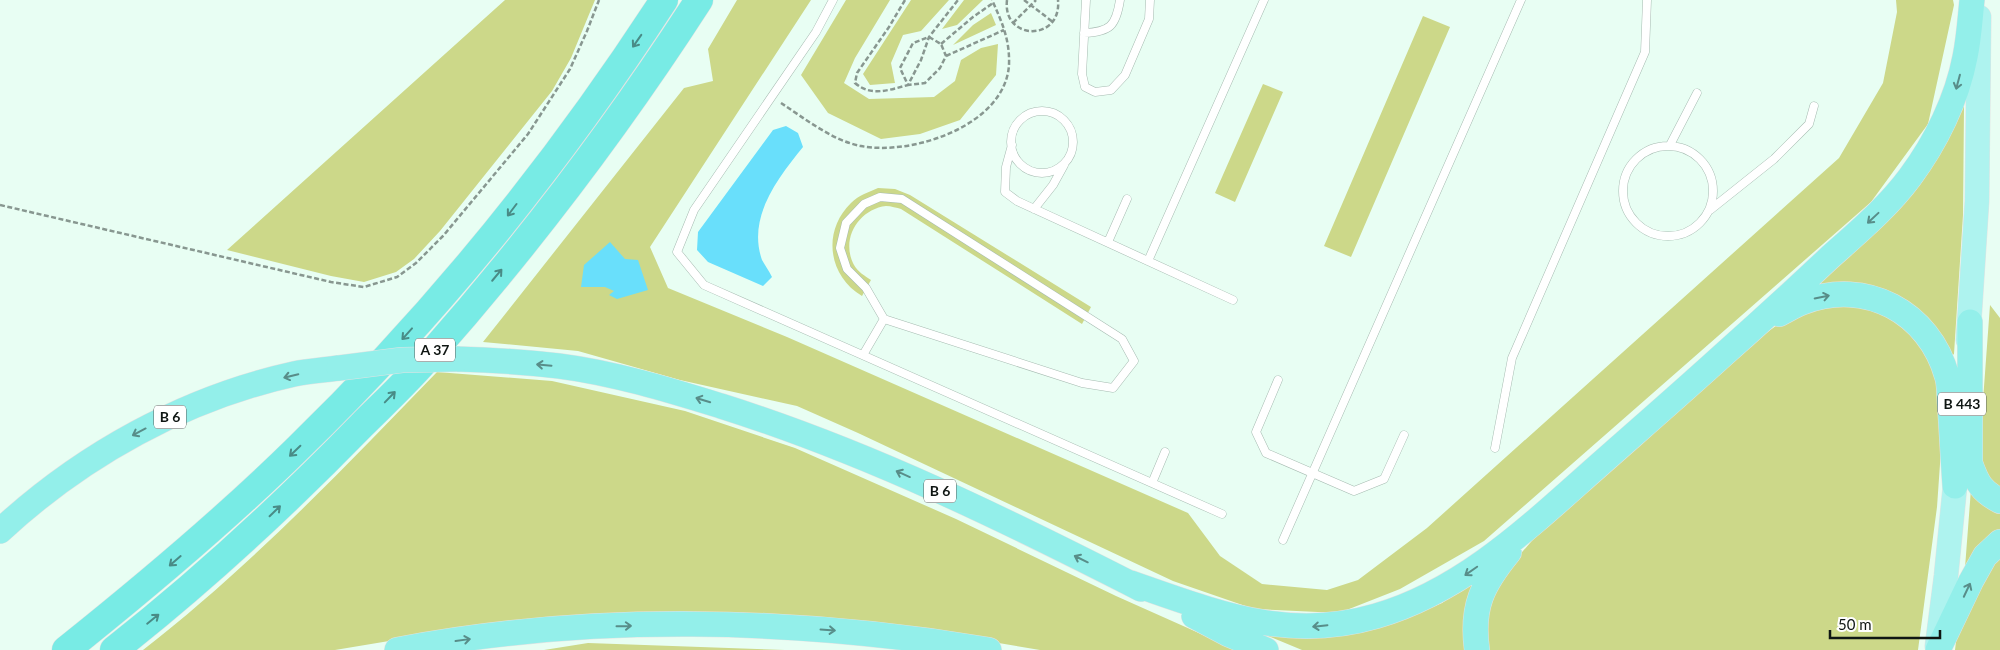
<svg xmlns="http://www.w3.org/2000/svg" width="2000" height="650" font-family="Lato,sans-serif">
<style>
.green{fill:#ccd889}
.water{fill:#69dffb}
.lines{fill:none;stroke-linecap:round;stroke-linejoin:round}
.service-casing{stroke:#a6bbb1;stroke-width:9}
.primary-casing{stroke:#e2e3e3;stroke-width:25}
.trunk-casing{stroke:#e2e3e3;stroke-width:26}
.motorway-casing{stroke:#e2e3e3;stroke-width:29}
.path{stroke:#889790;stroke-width:2.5;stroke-dasharray:5 2.5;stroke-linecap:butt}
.service{stroke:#fff;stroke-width:8}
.primary{stroke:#aef3ef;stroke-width:24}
.trunk{stroke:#93efea;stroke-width:25}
.motorway{stroke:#78ebe5;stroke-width:28}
.trunk-bridge-casing{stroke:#e2e3e3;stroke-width:26;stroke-linecap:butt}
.trunk-bridge{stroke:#93efea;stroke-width:25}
.oneway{stroke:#498b86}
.oneway2{stroke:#588d89}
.labels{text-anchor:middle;stroke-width:4.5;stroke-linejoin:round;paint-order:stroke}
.shield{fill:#fff;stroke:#575c5a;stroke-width:1}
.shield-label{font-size:14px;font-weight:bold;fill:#0f1613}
</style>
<rect width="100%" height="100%" fill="#e8fef3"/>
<path class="green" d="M505,0H595L571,58L552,91L440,231L414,259L396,272L364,282L331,276L227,250Z
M737,0H811L650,247L668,288L787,337L1188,513L1220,556L1262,584L1327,590L1358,580L1427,528L1839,158L1883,83L1897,12L1896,0H1953L1954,5L1928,124L1871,202L1484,541L1400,589L1339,613L1254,609L1173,581L858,433L797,406L680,380L578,351L483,342L684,88L713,81L708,49Z
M846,0H890L855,58L844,83L869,99L934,97L955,81L961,60L981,48L998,44L996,75L960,120L920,134L881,139L828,113L801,75Z
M911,0H949L921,31L903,35L891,63L895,83L870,85L863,74Z
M964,0H983L957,25L942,29Z
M991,13L996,25L953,45L973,25Z
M1423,16L1450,27L1351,257L1324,246Z
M1263,84L1283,92L1235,202L1215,193Z
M1956,91L1964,107L1963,215L1954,354L1942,363L1898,309L1803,302L1886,207Z
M878,188L895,189L910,195L1091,307L1082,324L901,209C897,208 891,206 886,206C859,209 840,239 854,265C858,272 865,276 871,280L862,296C828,276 822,231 851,203C859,195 869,192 878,188Z
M1845,302L1881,311L1903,324L1927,349L1937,373L1943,421L1937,507L1918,650H1484L1487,608L1504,573L1536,536L1748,346L1780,323L1812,306Z
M1990,305L2000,318V490L1985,477L1979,455Z
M437,372L552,381L685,411L795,448L956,519L1116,596L1237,650H1040L951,635L443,632L335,650H143C250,567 343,469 437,372Z
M1971,489L2000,510V534L1964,581Z
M2000,548V650H1955L1957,634Z
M1482,575L1468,650H1302L1251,629L1398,621L1442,603Z
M588,643L785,650H544Z"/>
<path class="water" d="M786,126L798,133L803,147C778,178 747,217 762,260C765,265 769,271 772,277L763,286L708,262L697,250L698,232L773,130Z
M610,242L625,259L638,260L648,290L617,299L609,295L614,291L605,287H581L584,265Z"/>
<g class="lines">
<g class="service-casing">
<path id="service" d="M833,0L816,32L694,210L677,252L704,285L1222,514
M1086,0L1082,74L1085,87L1095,92L1111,90L1125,75L1149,19L1150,0
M1084,33C1110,32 1116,26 1120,0
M1011 142a31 31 0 1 1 62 0a31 31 0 1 1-62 0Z
M1012,145L1006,167L1005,192L1017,201L1233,300
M1670,145L1697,93
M1623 191a45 45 0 1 1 90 0a45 45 0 1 1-90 0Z
M880,197L902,199L1122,339L1134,361L1113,388L1082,383L884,319L866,288L847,269L840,248L846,223L864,204Z
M1034,209L1053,185L1064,165
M1710,210L1774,159L1809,124L1814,106
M1108,242L1127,199
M1148,261L1264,0
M863,355L884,319
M1278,380L1256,432L1266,453L1354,491L1384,479L1404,435
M1495,448L1512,358L1645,52L1647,0
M1152,483L1165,452
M1283,540L1521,0"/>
</g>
<g class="primary-casing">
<path id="primary" d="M1968,340L1977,201L1979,17
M1937,646L1946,576L1957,466"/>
</g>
<g class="trunk-casing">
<path id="trunk" d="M1779,314C1787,310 1795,305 1803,302C1866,278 1929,312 1947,376C1950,385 1949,396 1950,406C1952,433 1953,459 1955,486
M1970,322V463C1977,483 1981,491 2000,501
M457,359C492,360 525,362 559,366C614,373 669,390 721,406C867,452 1004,519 1141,589
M0,531C82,455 185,398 294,374C309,371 324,370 339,368
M1125,581C1211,610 1284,643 1376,616C1460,592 1526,530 1590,473C1634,434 1679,395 1723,355C1759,323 1794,291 1829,258C1858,232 1887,208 1910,177C1936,142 1957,99 1965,57C1969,38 1970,19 1972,0
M1194,616L1228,634L1266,650
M397,650C589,613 797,618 989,650
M1477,650C1471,607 1482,585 1509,552
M1938,650L1971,581L1985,556L2000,542"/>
</g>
<g class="motorway-casing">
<path id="motorway" d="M66,650C146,586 225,520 298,448C436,314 559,162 664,0
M114,650C202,581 284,505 362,425C385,402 409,380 430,355C528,244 619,124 699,0"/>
</g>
<path class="path" d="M905,0L889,27L857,73L855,83C871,97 889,90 908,85L921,60L929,37L958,0
M1007,0C1002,41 1062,42 1058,0
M1024,0L1053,22
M1013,23L1036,0
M929,37L941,44L946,56L940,68L925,83L908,85L900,68L913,43Z
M941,44L973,17L993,3
M946,56L1004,30
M781,103C804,118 833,141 861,146C911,156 1005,126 1009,65C1010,40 1002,22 992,0
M0,205L331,282L364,287L397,277L416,263L443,236L528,134L570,69L587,31L599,0"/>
<use href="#service" class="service"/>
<use href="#primary" class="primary"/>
<use href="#trunk" class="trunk"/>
<use href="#motorway" class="motorway"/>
<g class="trunk-bridge-casing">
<path id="trunk-bridge" d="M339,368L402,360L457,359"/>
</g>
<use href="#trunk-bridge" class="trunk-bridge"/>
</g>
<defs><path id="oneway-shaft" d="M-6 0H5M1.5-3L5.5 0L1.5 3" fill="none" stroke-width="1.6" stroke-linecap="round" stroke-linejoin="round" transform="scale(1.25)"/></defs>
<g class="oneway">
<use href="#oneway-shaft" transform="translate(637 41) rotate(125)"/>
<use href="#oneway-shaft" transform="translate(512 210) rotate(127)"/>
<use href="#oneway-shaft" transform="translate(497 275) rotate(-50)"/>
<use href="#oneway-shaft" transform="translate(407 334) rotate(132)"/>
<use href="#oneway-shaft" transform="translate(390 397) rotate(-46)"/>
<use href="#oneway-shaft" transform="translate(295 451) rotate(136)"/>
<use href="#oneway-shaft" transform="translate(275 511) rotate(-44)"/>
<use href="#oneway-shaft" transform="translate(175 561) rotate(139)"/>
<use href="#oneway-shaft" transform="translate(153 619) rotate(-39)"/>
</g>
<g class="oneway2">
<use href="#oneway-shaft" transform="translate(1958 82) rotate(105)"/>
<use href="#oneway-shaft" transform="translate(1873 218) rotate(137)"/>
<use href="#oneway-shaft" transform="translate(1822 297) rotate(-11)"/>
<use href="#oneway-shaft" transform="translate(544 365) rotate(-175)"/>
<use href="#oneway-shaft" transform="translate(291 376) rotate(167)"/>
<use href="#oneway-shaft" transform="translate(703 400) rotate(-163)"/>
<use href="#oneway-shaft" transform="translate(139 432) rotate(152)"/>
<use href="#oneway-shaft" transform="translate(903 474) rotate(-156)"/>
<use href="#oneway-shaft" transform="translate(1081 559) rotate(-154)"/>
<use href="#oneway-shaft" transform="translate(1471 571) rotate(145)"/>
<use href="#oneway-shaft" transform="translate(1967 590) rotate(-65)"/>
<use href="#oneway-shaft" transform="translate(624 626) rotate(-1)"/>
<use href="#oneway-shaft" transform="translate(1320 626) rotate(174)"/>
<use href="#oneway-shaft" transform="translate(828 630) rotate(4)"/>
<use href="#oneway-shaft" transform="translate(463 640) rotate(-8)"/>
</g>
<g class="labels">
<g class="shield">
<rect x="415" y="338.5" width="40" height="23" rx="4"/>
<rect x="1938" y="392.5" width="48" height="23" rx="4"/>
<rect x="154" y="405.5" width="32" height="23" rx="4"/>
<rect x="924" y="479.5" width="32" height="23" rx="4"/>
</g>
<g class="shield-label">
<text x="435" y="355">A 37</text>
<text x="1962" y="409">B 443</text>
<text x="170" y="422">B 6</text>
<text x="940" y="496">B 6</text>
</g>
</g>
<path d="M1830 630v8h110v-8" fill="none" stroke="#0f1613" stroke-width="2.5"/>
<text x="1838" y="630" font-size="15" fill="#0f1613" stroke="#ffffff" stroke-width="4" paint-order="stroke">50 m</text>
</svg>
